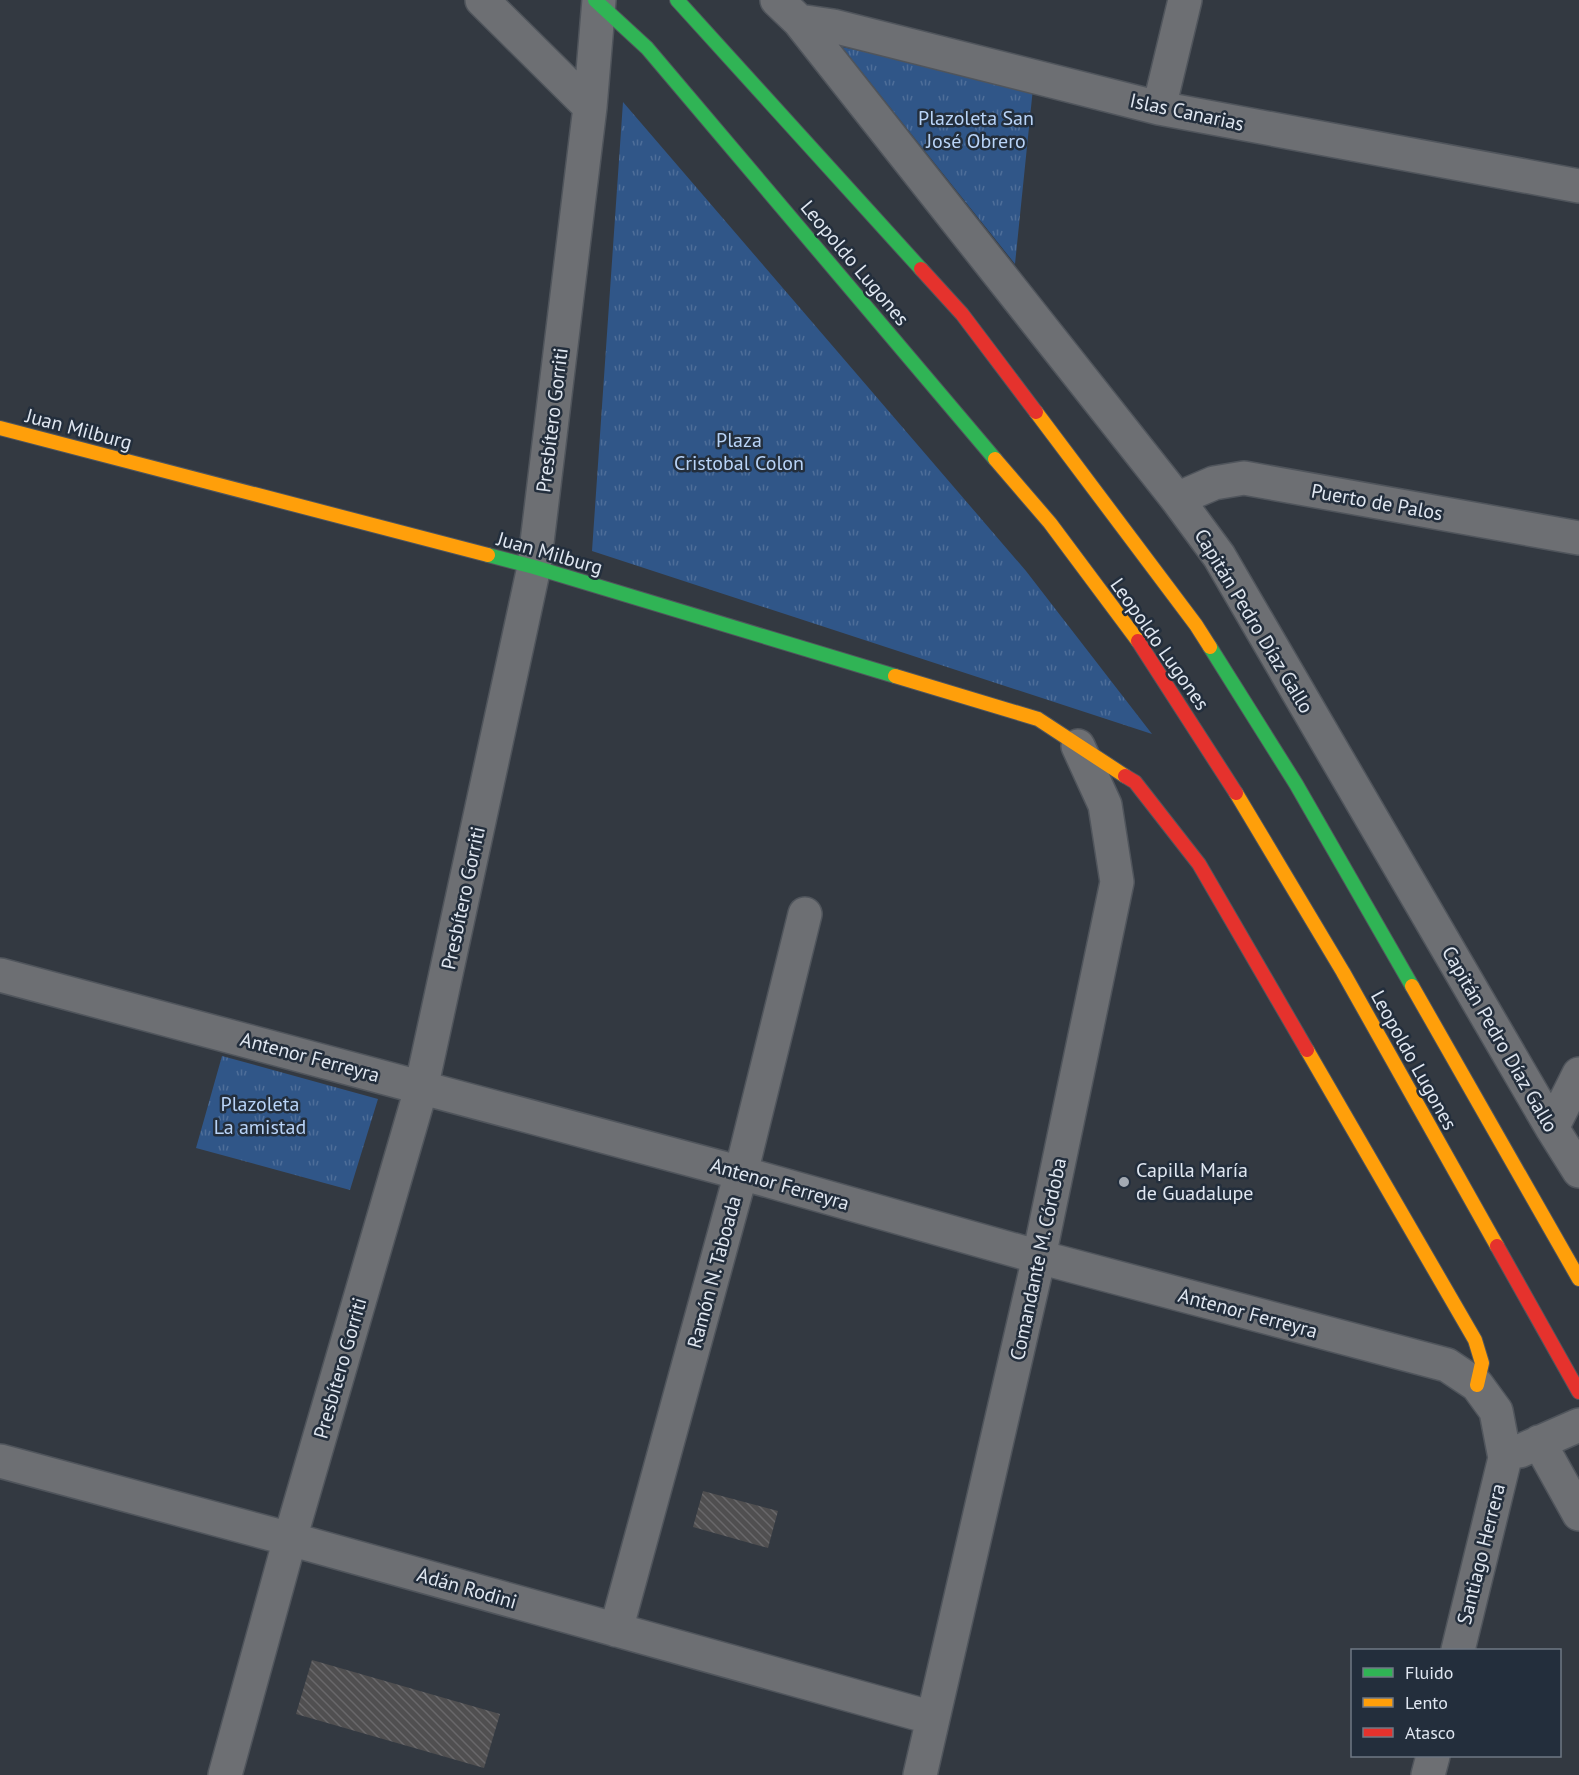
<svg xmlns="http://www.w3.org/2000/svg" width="1579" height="1775" font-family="'PT Sans',sans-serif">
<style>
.park{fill:url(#park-tufts)}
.building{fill:url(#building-back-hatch)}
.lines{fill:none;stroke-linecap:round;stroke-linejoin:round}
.street-casing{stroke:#50555c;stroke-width:36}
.fast-casing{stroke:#50555c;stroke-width:16}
.slow-casing{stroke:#50555c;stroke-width:16}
.jam-casing{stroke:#50555c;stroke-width:16}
.street{stroke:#6d6f73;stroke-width:33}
.fast{stroke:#30b455;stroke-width:14}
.slow{stroke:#ff9f0a;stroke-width:14}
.jam{stroke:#e5322d;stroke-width:14}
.poi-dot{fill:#a3aab3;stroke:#232e3c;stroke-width:2}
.labels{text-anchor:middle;stroke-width:5;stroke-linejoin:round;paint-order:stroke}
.street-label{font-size:20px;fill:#e0e7f1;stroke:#232e3c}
.park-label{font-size:20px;fill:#b9d4f8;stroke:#232e3c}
.poi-label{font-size:20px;fill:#e0e7f1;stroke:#232e3c;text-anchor:start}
</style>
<defs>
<pattern id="park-tufts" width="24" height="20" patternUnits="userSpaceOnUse" patternTransform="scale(1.5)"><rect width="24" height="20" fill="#305688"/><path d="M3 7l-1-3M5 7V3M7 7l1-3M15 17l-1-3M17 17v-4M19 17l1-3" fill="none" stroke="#4e6e99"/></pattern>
<pattern id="building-back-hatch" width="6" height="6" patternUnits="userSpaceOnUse" patternTransform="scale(1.5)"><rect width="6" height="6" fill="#504f50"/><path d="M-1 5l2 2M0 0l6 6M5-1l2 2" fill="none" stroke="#69686a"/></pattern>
</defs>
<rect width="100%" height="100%" fill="#333941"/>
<path class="park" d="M842,47L1033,88L1015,264Z
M623,102L1026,571L1152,734L592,551Z
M222,1056L378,1099L350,1190L196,1148Z"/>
<path class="building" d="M703,1491L778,1511L768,1548L693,1527Z
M312,1660L500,1714L484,1768L296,1714Z"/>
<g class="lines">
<g class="street-casing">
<path id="street" d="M482,0L590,107
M777,0L799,21L1177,499L1219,556L1552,1128L1579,1171
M799,21L833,26L1159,108L1579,186
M1159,108L1185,0
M1177,499L1214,483L1244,478L1579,538
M0,975L741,1173L1039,1257L1447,1365L1477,1385L1496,1411L1505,1458L1458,1650
M1552,1128L1579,1074
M1539,1442L1579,1514
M1520,1451L1579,1425
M0,1461L290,1539L933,1718
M616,1630L741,1173L805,914
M225,1775L290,1539L421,1089L534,567L590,107L599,0
M920,1775L1039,1257L1117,882L1105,805L1078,746
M1428,1775L1433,1756"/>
</g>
<g class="fast-casing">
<path id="fast" d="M595,0L647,48L995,459
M677,0L921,269
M488,555L534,567L895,676
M1210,647L1296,784L1412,986"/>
</g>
<g class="slow-casing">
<path id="slow" d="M1036,412L1196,625L1210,647
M0,428L488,555
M995,459L1050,523L1138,641
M895,676L1038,719L1125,776
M1236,793L1343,972L1497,1246
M1412,986L1579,1279
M1307,1050L1475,1340L1482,1363L1477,1385"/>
</g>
<g class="jam-casing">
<path id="jam" d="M921,269L962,314L1036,412
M1138,641L1236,793
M1125,776L1135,782L1199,864L1307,1050
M1497,1246L1579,1392"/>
</g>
<use href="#street" class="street"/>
<use href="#fast" class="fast"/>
<use href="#slow" class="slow"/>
<use href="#jam" class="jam"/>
</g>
<circle class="poi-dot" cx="1124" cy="1182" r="6"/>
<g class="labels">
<g class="street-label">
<text transform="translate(1187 112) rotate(12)" y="7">Islas Canarias</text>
<text transform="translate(855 263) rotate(50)" y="7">Leopoldo Lugones</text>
<text transform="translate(552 420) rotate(-83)" y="7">Presbítero Gorriti</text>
<text transform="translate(79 429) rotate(15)" y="7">Juan Milburg</text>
<text transform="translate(1377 502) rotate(10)" y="7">Puerto de Palos</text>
<text transform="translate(550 553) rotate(16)" y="7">Juan Milburg</text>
<text transform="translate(1254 621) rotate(59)" y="7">Capitán Pedro Díaz Gallo</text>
<text transform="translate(1160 644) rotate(55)" y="7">Leopoldo Lugones</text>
<text transform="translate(463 898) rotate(-78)" y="7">Presbítero Gorriti</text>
<text transform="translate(1500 1039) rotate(60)" y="7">Capitán Pedro Díaz Gallo</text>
<text transform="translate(310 1057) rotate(15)" y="7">Antenor Ferreyra</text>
<text transform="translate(1414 1060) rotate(61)" y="7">Leopoldo Lugones</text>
<text transform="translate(780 1184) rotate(16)" y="7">Antenor Ferreyra</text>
<text transform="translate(1038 1259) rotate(-78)" y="7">Comandante M. Córdoba</text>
<text transform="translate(714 1272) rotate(-75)" y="7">Ramón N. Taboada</text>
<text transform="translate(1248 1313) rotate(15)" y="7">Antenor Ferreyra</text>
<text transform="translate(340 1368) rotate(-74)" y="7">Presbítero Gorriti</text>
<text transform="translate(1481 1554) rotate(-76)" y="7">Santiago Herrera</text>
<text transform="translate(467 1588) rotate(16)" y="7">Adán Rodini</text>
</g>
<g class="park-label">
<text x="976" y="125">Plazoleta San<tspan x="976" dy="23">José Obrero</tspan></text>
<text x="739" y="447">Plaza<tspan x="739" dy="23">Cristobal Colon</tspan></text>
<text x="260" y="1111">Plazoleta<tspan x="260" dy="23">La amistad</tspan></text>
</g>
<g class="poi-label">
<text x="1136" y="1177">Capilla María<tspan x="1136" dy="23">de Guadalupe</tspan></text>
</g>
</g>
<rect x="1351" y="1649" width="210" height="108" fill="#232e3c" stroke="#6f7884" stroke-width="1.5"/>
<rect x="1363" y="1668" width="30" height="9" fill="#30b455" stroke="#6f7884" stroke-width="1.5"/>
<text x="1405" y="1679" font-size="18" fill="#e0e7f1">Fluido</text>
<rect x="1363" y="1698" width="30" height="9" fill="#ff9f0a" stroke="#6f7884" stroke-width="1.5"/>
<text x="1405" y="1709" font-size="18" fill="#e0e7f1">Lento</text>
<rect x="1363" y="1728" width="30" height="9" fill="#e5322d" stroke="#6f7884" stroke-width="1.5"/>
<text x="1405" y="1739" font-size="18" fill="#e0e7f1">Atasco</text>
</svg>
